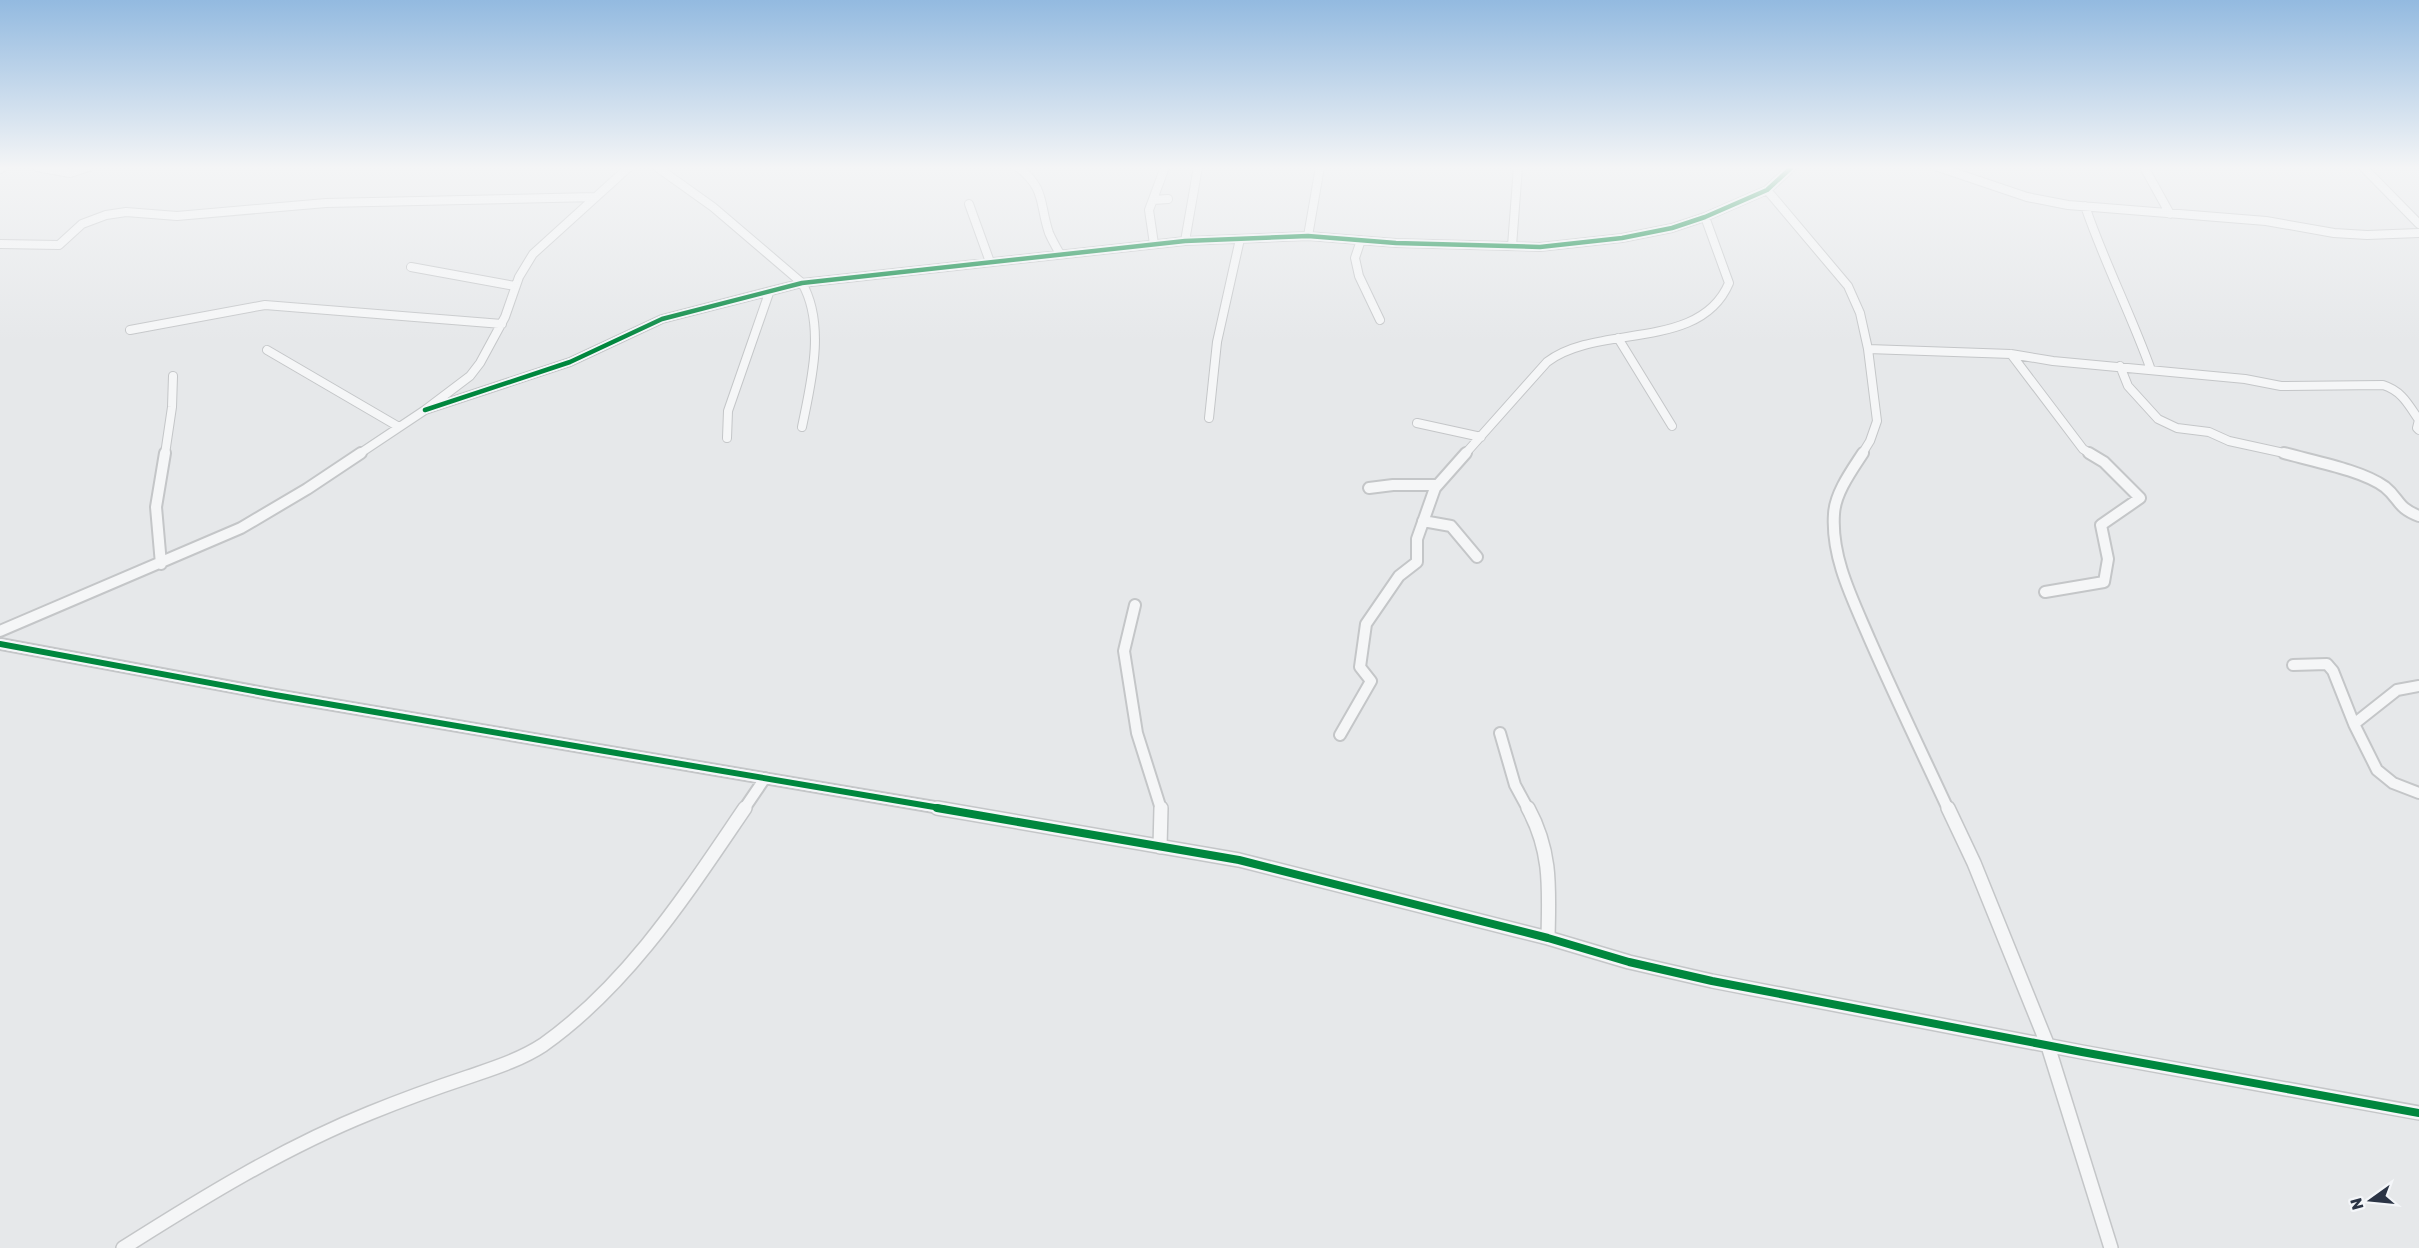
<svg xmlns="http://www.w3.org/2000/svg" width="2419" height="1248" font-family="Rubik,sans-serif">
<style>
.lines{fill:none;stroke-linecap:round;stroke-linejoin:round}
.minor-far2-casing{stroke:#c4c6c8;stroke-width:10}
.minor-far1-casing{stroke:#c4c6c8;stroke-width:14}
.minor-casing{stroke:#c4c6c8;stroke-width:16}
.minor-far2{stroke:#f5f6f7;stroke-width:8}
.minor-far1{stroke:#f5f6f7;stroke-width:10}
.minor{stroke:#f5f6f7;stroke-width:13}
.cycleway-far2-casing{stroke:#f4f6f9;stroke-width:8}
.cycleway-far1-casing{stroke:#f4f6f9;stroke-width:10}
.cycleway-casing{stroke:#f4f6f9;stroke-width:11}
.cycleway-far2{stroke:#00873e;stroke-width:4.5}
.cycleway-far1{stroke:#00873e;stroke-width:6}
.cycleway{stroke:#00873e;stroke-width:8}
</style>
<rect width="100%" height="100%" fill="#e6e8ea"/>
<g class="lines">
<g class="minor-far2-casing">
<path id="minor-far2" d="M37,167L70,173L89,167
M657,167L713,207L802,283C826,325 811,383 802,427
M1018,167C1046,189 1039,203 1049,233C1052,240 1056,247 1060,254
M1938,167L2027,197L2068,205L2266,221L2334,233L2367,235L2419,233
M2144,167L2170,214
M2363,167L2419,224
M0,169L3,167
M1767,190L1848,286L1860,313L1868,349L1877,421L1870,441L1862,454
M1153,200L1168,199
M969,204L990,262
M2085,206C2104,262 2131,314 2151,370
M1308,236L1320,167
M1361,240L1355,258L1359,276L1380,320
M1185,241L1198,167
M0,244L59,245L82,224L106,215L126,212L177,216L326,203L595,197
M1154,244L1149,210L1165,167
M1512,246L1518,167
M411,267L515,286
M130,330L265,305L502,324
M1618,338L1672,426
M1868,349L2011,354L2053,361L2245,379L2281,386L2383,385C2402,391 2408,404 2419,420L2417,428L2419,430
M267,350L399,427
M2011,354L2083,449L2091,454
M2120,366L2128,386L2158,419L2177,428L2209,432L2229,441L2289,454
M425,410L570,362L662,319L802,283L1185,241L1308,236L1396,243L1540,247L1622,238L1672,228L1705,217L1767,190L1792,167
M1209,418L1217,342L1240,239
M1417,423L1481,437
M727,438L728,411L769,293
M165,454L172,407L173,376
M359,454L425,410L470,376L480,363L505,317L519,277L533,254L629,167
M1465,454L1547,362C1598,323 1700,352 1729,283L1705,217"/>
</g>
<g class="minor-far1-casing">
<path id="minor-far1" d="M1863,453C1852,470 1835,493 1834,514C1831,558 1853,600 1870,640C1895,697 1922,753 1948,809
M2284,453C2312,461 2362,470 2385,487C2400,499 2397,508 2419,516
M1369,488L1393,485H1437
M1423,521L1451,526L1477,557
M161,564L156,507L165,453
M2045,592L2104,582L2108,559L2101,525L2140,498L2104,462L2089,453
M1135,605L1124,651L1137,733L1161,809
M0,631L241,528L307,489L361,453
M0,644L275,695L946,809
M2293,665L2327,664L2333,671L2354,724L2377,770L2393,783L2419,793
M2354,724L2397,690L2419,686
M1500,733L1515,785L1528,809
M1340,735L1371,681L1360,667L1366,624L1399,576L1417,562V539L1435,488L1466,453
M744,809L765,778"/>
</g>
<g class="minor-casing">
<path id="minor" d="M937,808L1239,860L1548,938L1629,962L1712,981L2082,1052L2419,1113
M1528,808C1552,852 1549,889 1548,938
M1948,808L1974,863L2048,1046L2111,1248
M1160,847L1161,808
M123,1248C202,1198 283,1148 370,1113C402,1100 435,1088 468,1077C494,1068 520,1060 543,1045C629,984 687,893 745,808"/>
</g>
<use href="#minor-far2" class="minor-far2"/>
<use href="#minor-far1" class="minor-far1"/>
<use href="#minor" class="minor"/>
<g class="cycleway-far2-casing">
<path id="cycleway-far2" d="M425,410L570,362L662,319L802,283L1185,241L1308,236L1396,243L1540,247L1622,238L1672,228L1705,217L1767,190L1792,167"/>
</g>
<g class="cycleway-far1-casing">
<path id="cycleway-far1" d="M0,644L275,695L946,809"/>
</g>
<g class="cycleway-casing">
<path id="cycleway" d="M937,808L1239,860L1548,938L1629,962L1712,981L2082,1052L2419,1113"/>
</g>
<use href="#cycleway-far2" class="cycleway-far2"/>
<use href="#cycleway-far1" class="cycleway-far1"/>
<use href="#cycleway" class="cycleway"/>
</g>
<linearGradient id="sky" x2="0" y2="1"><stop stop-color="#93bae0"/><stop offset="0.49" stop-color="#f4f5f6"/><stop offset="1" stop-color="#f4f5f6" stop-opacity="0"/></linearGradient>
<rect width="2419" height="342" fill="url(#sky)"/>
<g transform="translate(2371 1200) rotate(255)" stroke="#f4f6f9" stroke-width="4.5" paint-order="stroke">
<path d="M0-4.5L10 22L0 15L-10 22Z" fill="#2b3445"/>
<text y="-9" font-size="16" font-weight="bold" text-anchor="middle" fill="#2b3445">N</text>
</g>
</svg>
